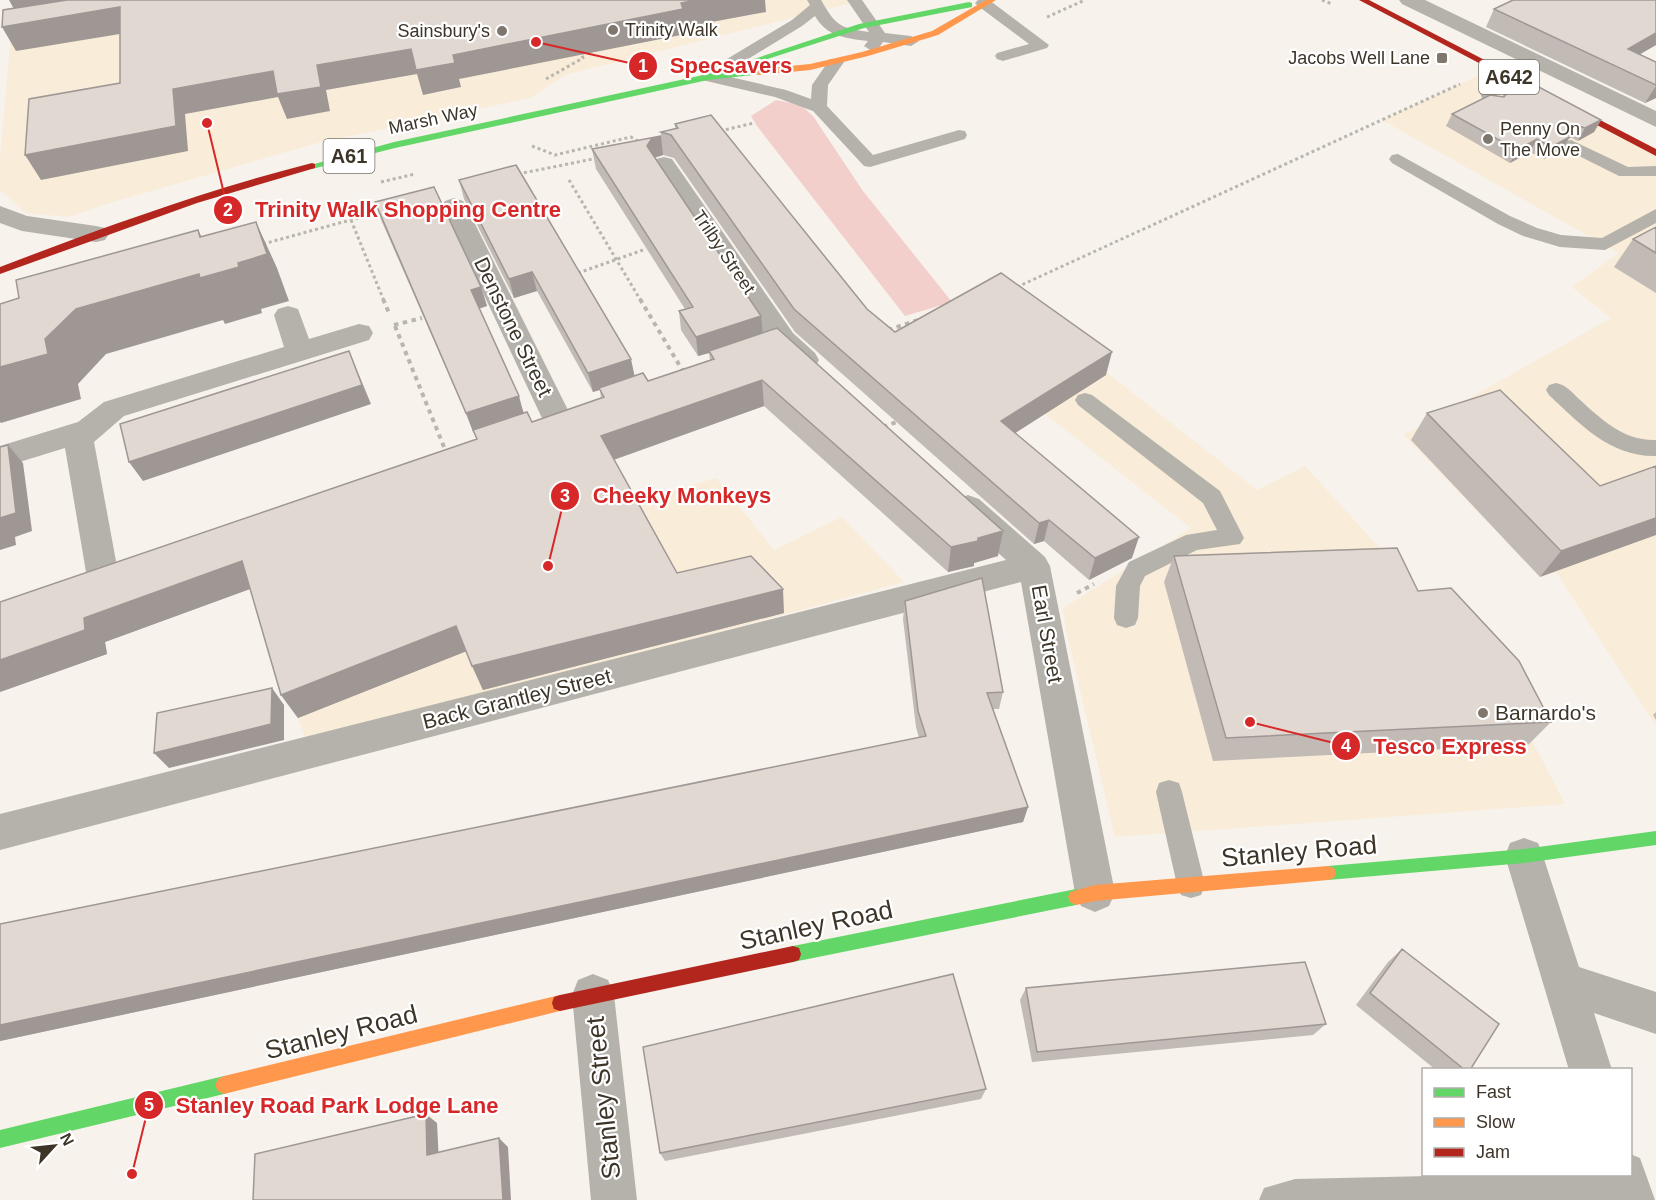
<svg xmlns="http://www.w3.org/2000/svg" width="1656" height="1200" font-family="Helvetica,sans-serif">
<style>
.built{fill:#f9ecd8}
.forest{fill:#f3cfcc}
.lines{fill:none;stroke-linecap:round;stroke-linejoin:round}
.path-far1{stroke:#b9b6b0;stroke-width:3;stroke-dasharray:3 3;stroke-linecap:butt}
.path{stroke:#b9b6b0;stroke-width:4;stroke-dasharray:4.5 4.5;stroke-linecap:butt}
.lane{fill:#b4b2ab;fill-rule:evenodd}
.street{fill:#b4b2ab;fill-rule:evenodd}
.fast{fill:#63d668;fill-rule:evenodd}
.slow{fill:#ff974d;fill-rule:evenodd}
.jam{fill:#b3261e;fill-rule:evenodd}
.wall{fill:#c2bab5}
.shaded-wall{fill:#9e9793}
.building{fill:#e1d8d2;stroke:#9e9793;stroke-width:1.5}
.poi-dot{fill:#7f776d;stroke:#fff;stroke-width:2}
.labels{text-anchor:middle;stroke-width:4.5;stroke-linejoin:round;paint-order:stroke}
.far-poi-label{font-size:18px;fill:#3e3529;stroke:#fff;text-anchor:start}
.far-street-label{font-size:18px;fill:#3e3529;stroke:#fff}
.shield{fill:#fff;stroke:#787269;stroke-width:1.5}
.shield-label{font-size:20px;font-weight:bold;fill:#3e3529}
.street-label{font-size:21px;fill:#3e3529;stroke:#fff}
.poi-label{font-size:21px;fill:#3e3529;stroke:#fff;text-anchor:start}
.near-street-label{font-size:26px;fill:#3e3529;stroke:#fff}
.leader{fill:none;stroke:#d62828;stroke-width:2}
.callout-dot{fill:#d62828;stroke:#fff;stroke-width:2}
.mark-label{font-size:18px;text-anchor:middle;font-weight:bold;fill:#fff}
.callout-label{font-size:22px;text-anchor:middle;font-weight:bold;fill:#d62828;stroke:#fff;stroke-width:4.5;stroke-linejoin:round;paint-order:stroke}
</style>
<rect width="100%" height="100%" fill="#f7f2ec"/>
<path class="built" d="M14,0H863L565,75L530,98L317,143L106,204L69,217L26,213L0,190V159Z
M1493,69L1656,154V726L1556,572L1540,577L1403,434L1412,431L1611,318L1572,287L1619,253L1382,120Z
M1007,295L1257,490L1305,466L1501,681L1565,804L1115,837L1066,630L1063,608L1191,528L925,320Z
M716,478L774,550L842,517L904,582L307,744L263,614Z"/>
<path class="forest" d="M776,100L801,105L813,116L863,191L952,302L905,316L757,126L751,116Z"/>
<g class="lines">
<path class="path-far1" d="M1322,0L1332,4
M1047,17L1085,0
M546,79L583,58L581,52
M720,131L754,123
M532,146L555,155L631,137L639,142
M518,174L598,158
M569,180L641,301
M381,182L415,174
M351,220L384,301
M263,244L383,211
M578,273L646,249
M1017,287L1460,84"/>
<path class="path" d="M383,299L389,313
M640,299L684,373
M394,325L422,318
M395,326L446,452
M888,330L921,319
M883,427L899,421
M1077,593L1094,584"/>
<path class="lane" d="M807,0H821C836,26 840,28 869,32L847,0H862L885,33L911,36L919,41L911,46L883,42L878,49L872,51L864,46L868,41C845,38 827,37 815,16L802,26L722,75L786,90L811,99L812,85L830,59H842L844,62L828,85L827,106L873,155L959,130L965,131L967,135L965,139L870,167L864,166L813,111L775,97L702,80L700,77L702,74L792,20L810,5Z
M978,0H989L1049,45L1047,48L1003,61L997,59L995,56L997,53L1029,44L978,6L975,3Z
M1510,72L1518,77L1498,89L1496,93L1500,103L1498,107H1486L1480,93L1486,83Z
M1571,140L1628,167L1656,166V176H1619L1565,149L1562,145L1565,141Z
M1398,154L1510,216L1537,228L1561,235L1602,238L1656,209V223L1605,250L1560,247L1523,236L1498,224L1392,163L1389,159L1392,155Z
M1556,383C1566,385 1572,392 1579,399C1602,420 1624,441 1656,440V456C1610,457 1580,424 1549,395L1546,390L1549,385Z
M1085,393L1092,395L1220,491L1244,538L1240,544L1197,550L1145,576L1140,586L1138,618L1135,625L1126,628L1117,625L1114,618L1116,586L1129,562L1186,535L1217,530L1203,503L1078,405L1075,400L1078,395Z
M1169,780L1179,783L1182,792L1205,885L1201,895L1191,898L1181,895L1177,885L1156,792L1159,783Z
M1520,1174H1630L1640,1177L1644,1189L1640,1200H1259L1264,1188L1295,1179Z"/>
<path class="street" d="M1399,0H1425L1656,111V127L1402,4Z
M664,157L672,159L793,333L815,353L819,360L815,367C796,372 787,359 773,347L652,164L656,159Z
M454,198L463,201L466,206L571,416L566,423L556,426L546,423L541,416L442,206L445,201Z
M0,206L27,216L96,226L105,228L109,234L105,240L96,242L22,231L0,223Z
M288,306L298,309L309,339L359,324L369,326L373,333L369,340L124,416L94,442L118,572L113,581L102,585L91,581L86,572L65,448L0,468V446L78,422L104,402L284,347L274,315L278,309Z
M968,495L979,499L1045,557L1050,566L1115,893L1109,906L1095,912L1081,906L1075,893L1021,582L0,850V814L1006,560L957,515L952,507L957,499Z
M1524,838L1538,843L1543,856L1579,967L1656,992V1034L1594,1013L1612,1070H1569L1505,856L1510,843Z
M593,974L608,980L614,995L637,1200H591L572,995L578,980Z
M1630,1154L1640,1158L1655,1200H1609L1602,1174H1630Z"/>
<path class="fast" d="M969,2L972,3V7L864,28L761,61L754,59L859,24Z
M759,69L764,72L762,74L708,80L395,148L312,169L307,166L394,142L708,74Z
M1656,831V845L1524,863L1328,880L1322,878L1320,873L1322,868L1328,866L1524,849Z
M1076,889L1082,892L1084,897L1082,902L1076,905L793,962L787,960L785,954L787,948L793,946Z
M224,1076L230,1079L233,1085L230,1091L224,1094L0,1148V1130Z"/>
<path class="slow" d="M986,0H996L938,35L868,56L810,70L759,75L754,72L759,69L810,64L862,52L932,31Z
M1328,866L1334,868L1336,873L1334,878L1328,880L1095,901L1076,905L1070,902L1068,897L1070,892L1095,885Z
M560,995L566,997L568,1003L566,1009L560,1011L224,1094L218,1091L215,1085L218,1079L224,1076Z"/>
<path class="jam" d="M1359,0H1369L1656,149V156Z
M312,163L315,164V168L197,203L0,274V267C102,228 206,190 312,163Z
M793,946L799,948L801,954L799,960L793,962L560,1011L554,1009L552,1003L554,997L560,995Z"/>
</g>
<path class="wall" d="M1656,0V45L1639,54L1656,62V98L1645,103L1486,27L1494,9Z
M1507,86L1601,120L1594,132L1578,141L1572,138H1569L1562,149L1544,159L1530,152L1510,163L1446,126L1452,114L1502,97Z
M675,124L867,309L895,332L1106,375L1015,433L1132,558L1089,580L1044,541L1034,544L795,332L674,158L663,155L655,157L762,333L998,556L974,563V566L948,572L764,406L614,460L677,573L784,613L483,690L466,651L298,718L281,695L250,589L105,642L107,654L0,692L477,439L382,222L375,202L481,287L487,306L479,309L524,413L532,422L601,398L600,390L593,392L537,291L514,298L464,199L459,180L634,376L648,381L710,360L709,353L698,356L681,330L679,311L685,309L596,169L592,149L661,136V132L675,129Z
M1656,227V293L1614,267L1633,239Z
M1427,413L1600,486L1656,466L1540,577L1411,440Z
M1174,556L1418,591L1551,722L1528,745L1213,761L1164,582Z
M905,601L1003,692L999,709H993L1028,807L1023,822L0,1041V924L919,738L916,727L903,619Z
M1656,712V720L1653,715Z
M1402,949L1470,1070H1436L1356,1005L1388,962Z
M1026,988L1326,1024L1313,1035L1032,1062L1020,1000Z
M986,1089L981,1099L665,1161L660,1153Z"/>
<path class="shaded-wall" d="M9,0H125L19,18Z
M696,0H765L766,12L685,27L686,34L459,79L461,87L423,95L417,74L326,90L330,111L287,119L278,97L185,114L188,151L41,180L25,155L173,89L273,71L317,65L411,49L453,55L681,3Z
M120,7L132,32L16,51L2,27Z
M1656,33V45L1618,67L1628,49Z
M1656,86V98L1645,103Z
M1601,120L1594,132L1578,141L1585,128Z
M1572,126L1563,140L1570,137L1562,149L1544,159L1551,147L1567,133Z
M661,136L663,155L654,158L647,146L652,138Z
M1537,139L1530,152L1510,163L1517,150Z
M256,222L277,268L289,301L261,309L262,313L225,324L223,320L106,354L78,384L81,399L1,423L0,422V367L45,339L76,309L200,237L198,230L220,272L238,263Z
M532,272L537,291L514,298L509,279Z
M481,287L487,306L477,309L471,290Z
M761,316L763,335L709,351V353L698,356L696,337Z
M349,351L371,404L143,481L129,462Z
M1112,352L1106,375L998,444L1001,421Z
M631,359L635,378L593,392L588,373Z
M762,380L764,406L607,462L601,436Z
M519,396L524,415L473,432L466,413Z
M8,445L23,463L32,531L15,537L16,545L0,550V518Z
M1656,518V535L1540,577L1561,551Z
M1049,520L1044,541L1034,544L1039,523Z
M1003,531L998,556L974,563V566L948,572L951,547Z
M1139,537L1132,558L1089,580L1095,558Z
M242,561L258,586L105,642L107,654L0,692V660L84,618Z
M783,589L784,613L483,690L472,666Z
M456,626L467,651L298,718L281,695Z
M272,688L284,705V740L169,768L154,753Z
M1028,807L1023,822L0,1041V1025Z
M426,1114L437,1123L439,1163L427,1155Z
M499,1138L508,1147L511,1200H503Z"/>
<path class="building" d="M67,0H696L681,3L683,9L453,55L455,63L416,70L411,49L317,65L321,87L277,94L273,71L173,89L176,126L25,155L29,99L120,83V7L2,27L3,10Z
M1513,0H1656V33L1628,49L1656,62V85L1494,9Z
M1522,78L1601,120L1585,128L1579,126H1572L1567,133L1570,137L1551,147L1537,139L1517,150L1452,114L1490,95L1504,97L1508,92L1507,86Z
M711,115L867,309L895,332L1001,273L1112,352L1001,421L1139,537L1095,558L1049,520L1039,523L794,309L671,135L661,132L678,128L675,124Z
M661,136L652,138L647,146L761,316L696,337L679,311L693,307L592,149Z
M516,165L631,359L588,373L532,272L509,279L459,180Z
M434,187L481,287L471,290L519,396L466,413L375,202Z
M256,222L267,254L238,263L239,267L200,278L199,274L76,309L45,339L48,354L0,367V304L19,298L16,280L198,230L200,237Z
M1656,227V253L1633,239Z
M777,328L1003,531L978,538V541L951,547L762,380L601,436L677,573L751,556L783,589L472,666L456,626L281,695L242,561L84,618L85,630L0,660V602L477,439L473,430L527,412L532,422L604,397L599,388L643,373L648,381L714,359L709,351Z
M349,351L362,385L129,462L120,424Z
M1500,390L1600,486L1656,466V518L1561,551L1427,413Z
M8,445L16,513L0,518V447Z
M1397,548L1418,591L1451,588L1519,661L1551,722L1226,738L1174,556Z
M982,578L1003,692L987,693L1028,807L0,1025V924L926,736L918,711L905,601Z
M272,688L271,724L154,753L157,713Z
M1402,949L1499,1024L1470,1070H1465L1370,993Z
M1305,962L1326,1024L1037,1052L1026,988Z
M953,974L986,1089L660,1153L643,1047Z
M426,1114L427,1155L499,1138L503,1200H253L255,1154Z"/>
<g class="poi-dot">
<circle cx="613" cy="30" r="6"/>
<circle cx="502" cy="31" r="6"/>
<rect x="1436" y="52" width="12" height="12" rx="3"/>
<circle cx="1488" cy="139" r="6"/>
<circle cx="1483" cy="713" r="6"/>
</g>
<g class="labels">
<g class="far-poi-label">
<text x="625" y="36">Trinity Walk</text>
<text x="490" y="37" text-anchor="end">Sainsbury's</text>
<text x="1430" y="64" text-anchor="end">Jacobs Well Lane</text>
<text x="1500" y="135">Penny On<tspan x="1500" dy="21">The Move</tspan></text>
</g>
<g class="far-street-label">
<text transform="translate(433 119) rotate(-12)" y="6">Marsh Way</text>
<text transform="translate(724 252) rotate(56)" y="6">Trilby Street</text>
</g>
<g class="shield">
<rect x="1479" y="60" width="60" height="34" rx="4.5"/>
<rect x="323.5" y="139" width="51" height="34" rx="4.5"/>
</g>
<g class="shield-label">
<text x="1509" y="84">A642</text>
<text x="349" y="163">A61</text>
</g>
<g class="street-label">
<text transform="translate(513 327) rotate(64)" y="7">Denstone Street</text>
<text transform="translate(1047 634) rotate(80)" y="7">Earl Street</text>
<text transform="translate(517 699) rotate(-14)" y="7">Back Grantley Street</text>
</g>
<g class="poi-label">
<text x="1495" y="720">Barnardo's</text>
</g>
<g class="near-street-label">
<text transform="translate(1299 851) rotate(-5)" y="9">Stanley Road</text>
<text transform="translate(816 925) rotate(-12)" y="9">Stanley Road</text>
<text transform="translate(341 1032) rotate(-14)" y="9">Stanley Road</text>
<text transform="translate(603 1098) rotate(-96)" y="9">Stanley Street</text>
</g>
</g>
<path class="leader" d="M536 42L643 66M207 123L228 210M548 566L565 496M1250 722L1346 746M132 1174L149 1105"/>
<g class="callout-dot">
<circle cx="536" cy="42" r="6"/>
<circle cx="207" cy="123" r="6"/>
<circle cx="548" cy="566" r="6"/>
<circle cx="1250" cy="722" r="6"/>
<circle cx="132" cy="1174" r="6"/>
<circle cx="643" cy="66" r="15"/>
<circle cx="228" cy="210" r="15"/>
<circle cx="565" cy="496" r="15"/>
<circle cx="1346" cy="746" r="15"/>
<circle cx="149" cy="1105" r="15"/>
</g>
<g class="mark-label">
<text x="643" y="72">1</text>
<text x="228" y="216">2</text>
<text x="565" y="502">3</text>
<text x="1346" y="752">4</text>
<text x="149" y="1111">5</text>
</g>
<g class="callout-label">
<text x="731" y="73">Specsavers</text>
<text x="408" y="217">Trinity Walk Shopping Centre</text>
<text x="682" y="503">Cheeky Monkeys</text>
<text x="1450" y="754">Tesco Express</text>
<text x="337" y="1113">Stanley Road Park Lodge Lane</text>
</g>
<rect x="1422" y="1068" width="210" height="108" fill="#ffffff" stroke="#b2aea9" stroke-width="1.5"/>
<rect x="1434" y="1088" width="30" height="9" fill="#63d668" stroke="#b2aea9" stroke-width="1.5"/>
<text x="1476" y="1098" font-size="18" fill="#3e3529">Fast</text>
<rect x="1434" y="1118" width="30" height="9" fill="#ff974d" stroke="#b2aea9" stroke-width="1.5"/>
<text x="1476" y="1128" font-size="18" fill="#3e3529">Slow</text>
<rect x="1434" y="1148" width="30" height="9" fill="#b3261e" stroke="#b2aea9" stroke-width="1.5"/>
<text x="1476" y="1158" font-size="18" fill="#3e3529">Jam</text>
<g transform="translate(54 1146) rotate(63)" stroke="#ffffff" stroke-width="4.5" paint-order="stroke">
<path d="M0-4.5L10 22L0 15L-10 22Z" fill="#3e3529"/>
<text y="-9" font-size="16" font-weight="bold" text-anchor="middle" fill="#3e3529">N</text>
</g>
</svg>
